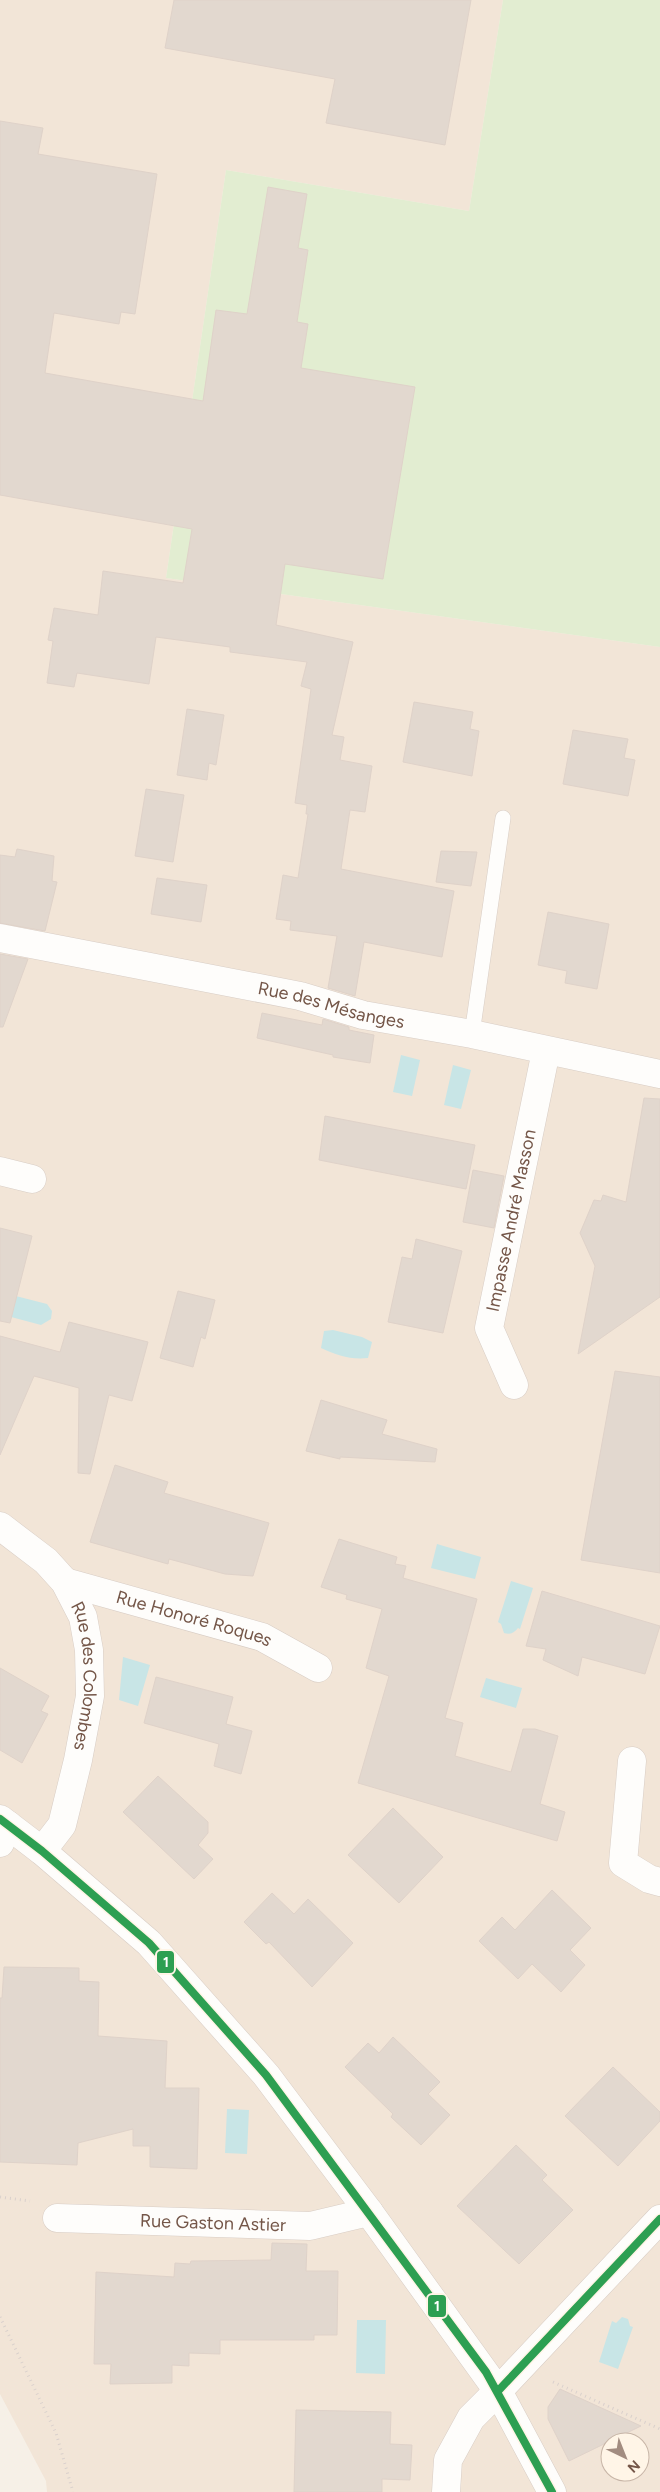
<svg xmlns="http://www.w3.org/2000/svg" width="660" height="2492" font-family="Figtree,sans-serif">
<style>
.residential{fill:#f2e5d7;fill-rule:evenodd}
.green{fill:#e2edd1}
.water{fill:#c8e5e6}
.building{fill:#e2d8cf;stroke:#dfd2c9}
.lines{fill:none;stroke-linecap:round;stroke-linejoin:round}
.service-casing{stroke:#d8cdc5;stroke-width:16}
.minor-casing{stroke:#d8cdc5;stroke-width:29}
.tertiary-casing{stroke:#d8cdc5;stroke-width:29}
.path{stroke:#d9d0cc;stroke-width:3;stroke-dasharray:1 4;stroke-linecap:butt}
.service{stroke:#fefdfb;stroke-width:15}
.minor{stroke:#fefdfb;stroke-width:28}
.tertiary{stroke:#fefdfb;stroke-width:28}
.bus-1-casing{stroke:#fff5e7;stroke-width:11}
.bus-1{stroke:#2d9f52;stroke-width:8}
.labels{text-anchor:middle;stroke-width:4;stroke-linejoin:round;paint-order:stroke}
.street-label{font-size:18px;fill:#745648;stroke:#fff5e7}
.line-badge{stroke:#fff5e7;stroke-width:2}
.badge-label{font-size:14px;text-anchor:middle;font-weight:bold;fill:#fff}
</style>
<rect width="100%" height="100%" fill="#f6f0e7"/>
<path class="residential" d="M0,0H503L469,211L226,170L166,578L660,647V2492H47L46,2481L0,2394ZM610,2442H640V2472H610Z"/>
<path class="green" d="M503,0H660V647L166,578L226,170L469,211Z"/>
<path class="water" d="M401,1055L420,1060L412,1096L393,1092Z
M453,1065L471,1070L461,1109L444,1105Z
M4,1293L47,1304L52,1311L51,1319L41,1325L0,1314Z
M333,1330L362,1337L372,1342L368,1358C350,1360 337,1355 321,1348L324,1331Z
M437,1544L481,1557L475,1579L431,1568Z
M511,1581L533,1588L520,1629L518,1628C514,1633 510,1635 504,1633L501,1624L498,1622Z
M123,1657L150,1665L138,1706L119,1700Z
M486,1678L522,1688L516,1708L480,1697Z
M227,2109L249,2110L247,2154L225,2153Z
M622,2317L628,2319L630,2326L633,2327L618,2369L599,2362L612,2321L616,2323Z
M357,2320H386L385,2374L356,2373Z"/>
<path class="building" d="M174,0H471L445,145L326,123L335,79L165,48Z
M0,121L43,128L38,154L157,174L135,314L121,312L119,324L54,313L45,373L203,401L216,310L247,314L268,187L307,194L298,248L308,250L297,322L308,324L301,368L415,387L383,579L285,564L276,625L353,642L332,735L344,737L340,760L372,766L365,812L350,810L341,869L454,891L442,957L364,942L355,996L328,988L337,936L290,930L291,921L276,919L283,875L298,878L308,814H306L307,805L295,803L311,689L301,686L307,662L230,652V647L156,637L149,684L77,673L74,687L47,683L53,641L48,640L54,608L98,615L103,571L183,583L192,529L0,495Z
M414,702L473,712L470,729L479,731L472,776L403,762Z
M187,709L224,715L216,765L209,763L207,780L177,775Z
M573,730L628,739L624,758L635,760L628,796L563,784Z
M146,789L184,795L173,862L135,856Z
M17,849L54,856L52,881L57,882L45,931L0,923V855L15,857Z
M441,851L477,852L471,886L436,882Z
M157,878L207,885L201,922L151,914Z
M548,912L609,924L597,989L565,983L567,971L538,965Z
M0,954L28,959L3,1027H0Z
M262,1013L322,1025L323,1019L349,1027V1030L374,1035L370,1063L333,1057V1055L257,1038Z
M644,1098L660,1099V1297L578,1354L595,1266L580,1233L594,1200L601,1201L603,1195L626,1202Z
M325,1116L475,1145L466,1189L319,1160Z
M473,1170L504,1176L494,1228L463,1222Z
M0,1228L32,1236L10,1323L0,1321Z
M416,1239L462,1251L443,1333L388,1322L402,1257L412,1259Z
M178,1291L215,1300L205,1339L201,1337L193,1367L160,1358Z
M69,1322L148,1342L132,1401L109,1395L90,1474L78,1473L79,1388L34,1376L0,1455V1336L60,1352Z
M615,1371L660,1377V1573L581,1560Z
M321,1400L387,1420L382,1434L437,1449L435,1462L340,1457V1459L306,1451Z
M115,1465L168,1482L164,1493L269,1523L253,1576L225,1574L169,1559L168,1564L90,1542Z
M339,1539L397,1557L395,1564L406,1566L403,1578L477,1599L445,1718L463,1723L455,1756L511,1772L523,1729H535L558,1736L540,1804L565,1812L557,1841L358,1783L389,1676L366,1668L382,1609L346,1599L347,1595L321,1587Z
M542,1591L660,1626L645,1674L582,1657L578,1676L543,1660L546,1649L526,1646Z
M0,1668L49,1696L41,1711L48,1714L22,1763L0,1750Z
M156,1677L233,1697L226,1724L252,1731L241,1774L214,1766L219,1744L144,1723Z
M158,1776L208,1822V1833L198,1845L213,1859L194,1879L123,1812Z
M393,1808L443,1857L399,1903L348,1855Z
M552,1890L591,1928L570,1950L585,1965L561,1992L532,1964L518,1979L479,1941L502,1917L515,1930Z
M272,1893L294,1914L308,1899L353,1943L312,1987L269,1942L266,1944L244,1922Z
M4,1967L79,1968V1981L99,1982L98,2036L167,2041L165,2088H199L197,2169L150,2167V2146H133V2129L78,2143L77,2165L0,2162V1998H2Z
M393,2037L440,2082L428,2094L450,2115L421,2145L391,2117L393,2114L345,2067L368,2043L379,2053Z
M613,2067L660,2112V2121L618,2166L565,2116Z
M516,2145L547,2175L542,2180L573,2210L519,2264L457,2206Z
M272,2243L307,2244L306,2271H338L337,2335H314V2340H220V2354L189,2353V2366L172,2365V2383L110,2384L111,2364H94L96,2272L174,2277L175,2263L190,2264L191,2261L271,2260Z
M560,2389L641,2426L569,2461L548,2419V2407Z
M296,2410L391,2412L390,2444L412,2445L410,2480L382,2479V2492H294Z"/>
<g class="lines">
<g class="service-casing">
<path id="service" d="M472,1034L503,818"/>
</g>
<g class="minor-casing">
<g id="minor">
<path id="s1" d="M0,938L300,996L363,1015L472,1034L660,1074"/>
<path d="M0,1171L32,1179"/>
<path id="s2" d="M514,1385L489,1328L546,1051"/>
<path id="s3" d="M0,1526L46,1561L65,1582L83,1617L89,1650L90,1696L78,1760L62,1825L42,1851"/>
<path id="s4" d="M65,1582L262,1637L318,1668"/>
<path d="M632,1761L623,1863L649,1879L660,1882"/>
<path d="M0,1843L8,1825"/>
<path id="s5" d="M57,2218L310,2226L369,2212"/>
<path d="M446,2492L448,2460L471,2418L498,2391L552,2492"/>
</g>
</g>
<g class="tertiary-casing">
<path id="tertiary" d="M0,1819L42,1851L149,1943L266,2075L369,2212L498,2391L660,2219"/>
</g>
<path class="path" d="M0,2197L30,2201
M0,2317L56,2433L73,2492
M553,2382L660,2429"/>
<use href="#service" class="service"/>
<use href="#minor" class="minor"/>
<use href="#tertiary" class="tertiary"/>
<g class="bus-1-casing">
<path id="bus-1" d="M0,1819L42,1851L149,1943L266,2075L486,2372L552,2492
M498,2391L660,2219"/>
</g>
<use href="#bus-1" class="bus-1"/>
</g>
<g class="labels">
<g class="street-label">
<text dy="6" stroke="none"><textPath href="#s1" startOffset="338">Rue des Mésanges</textPath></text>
<text dy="6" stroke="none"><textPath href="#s2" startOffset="172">Impasse André Masson</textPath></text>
<text dy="6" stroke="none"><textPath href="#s4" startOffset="134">Rue Honoré Roques</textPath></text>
<text dy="6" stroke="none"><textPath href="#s3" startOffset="185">Rue des Colombes</textPath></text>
<text dy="6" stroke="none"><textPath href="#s5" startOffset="156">Rue Gaston Astier</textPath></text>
</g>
</g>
<g class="line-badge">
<rect x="156" y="1950" width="19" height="24" rx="5" fill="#2d9f52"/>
<rect x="427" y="2294" width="20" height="24" rx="5" fill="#2d9f52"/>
</g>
<g class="badge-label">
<text x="166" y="1967">1</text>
<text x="437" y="2311">1</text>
</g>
<g transform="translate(625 2457) rotate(137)"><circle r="24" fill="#fff5e7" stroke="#c7b5a7"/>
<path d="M0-4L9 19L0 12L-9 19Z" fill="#a28c80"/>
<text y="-8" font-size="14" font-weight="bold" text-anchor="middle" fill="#745648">N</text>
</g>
</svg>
